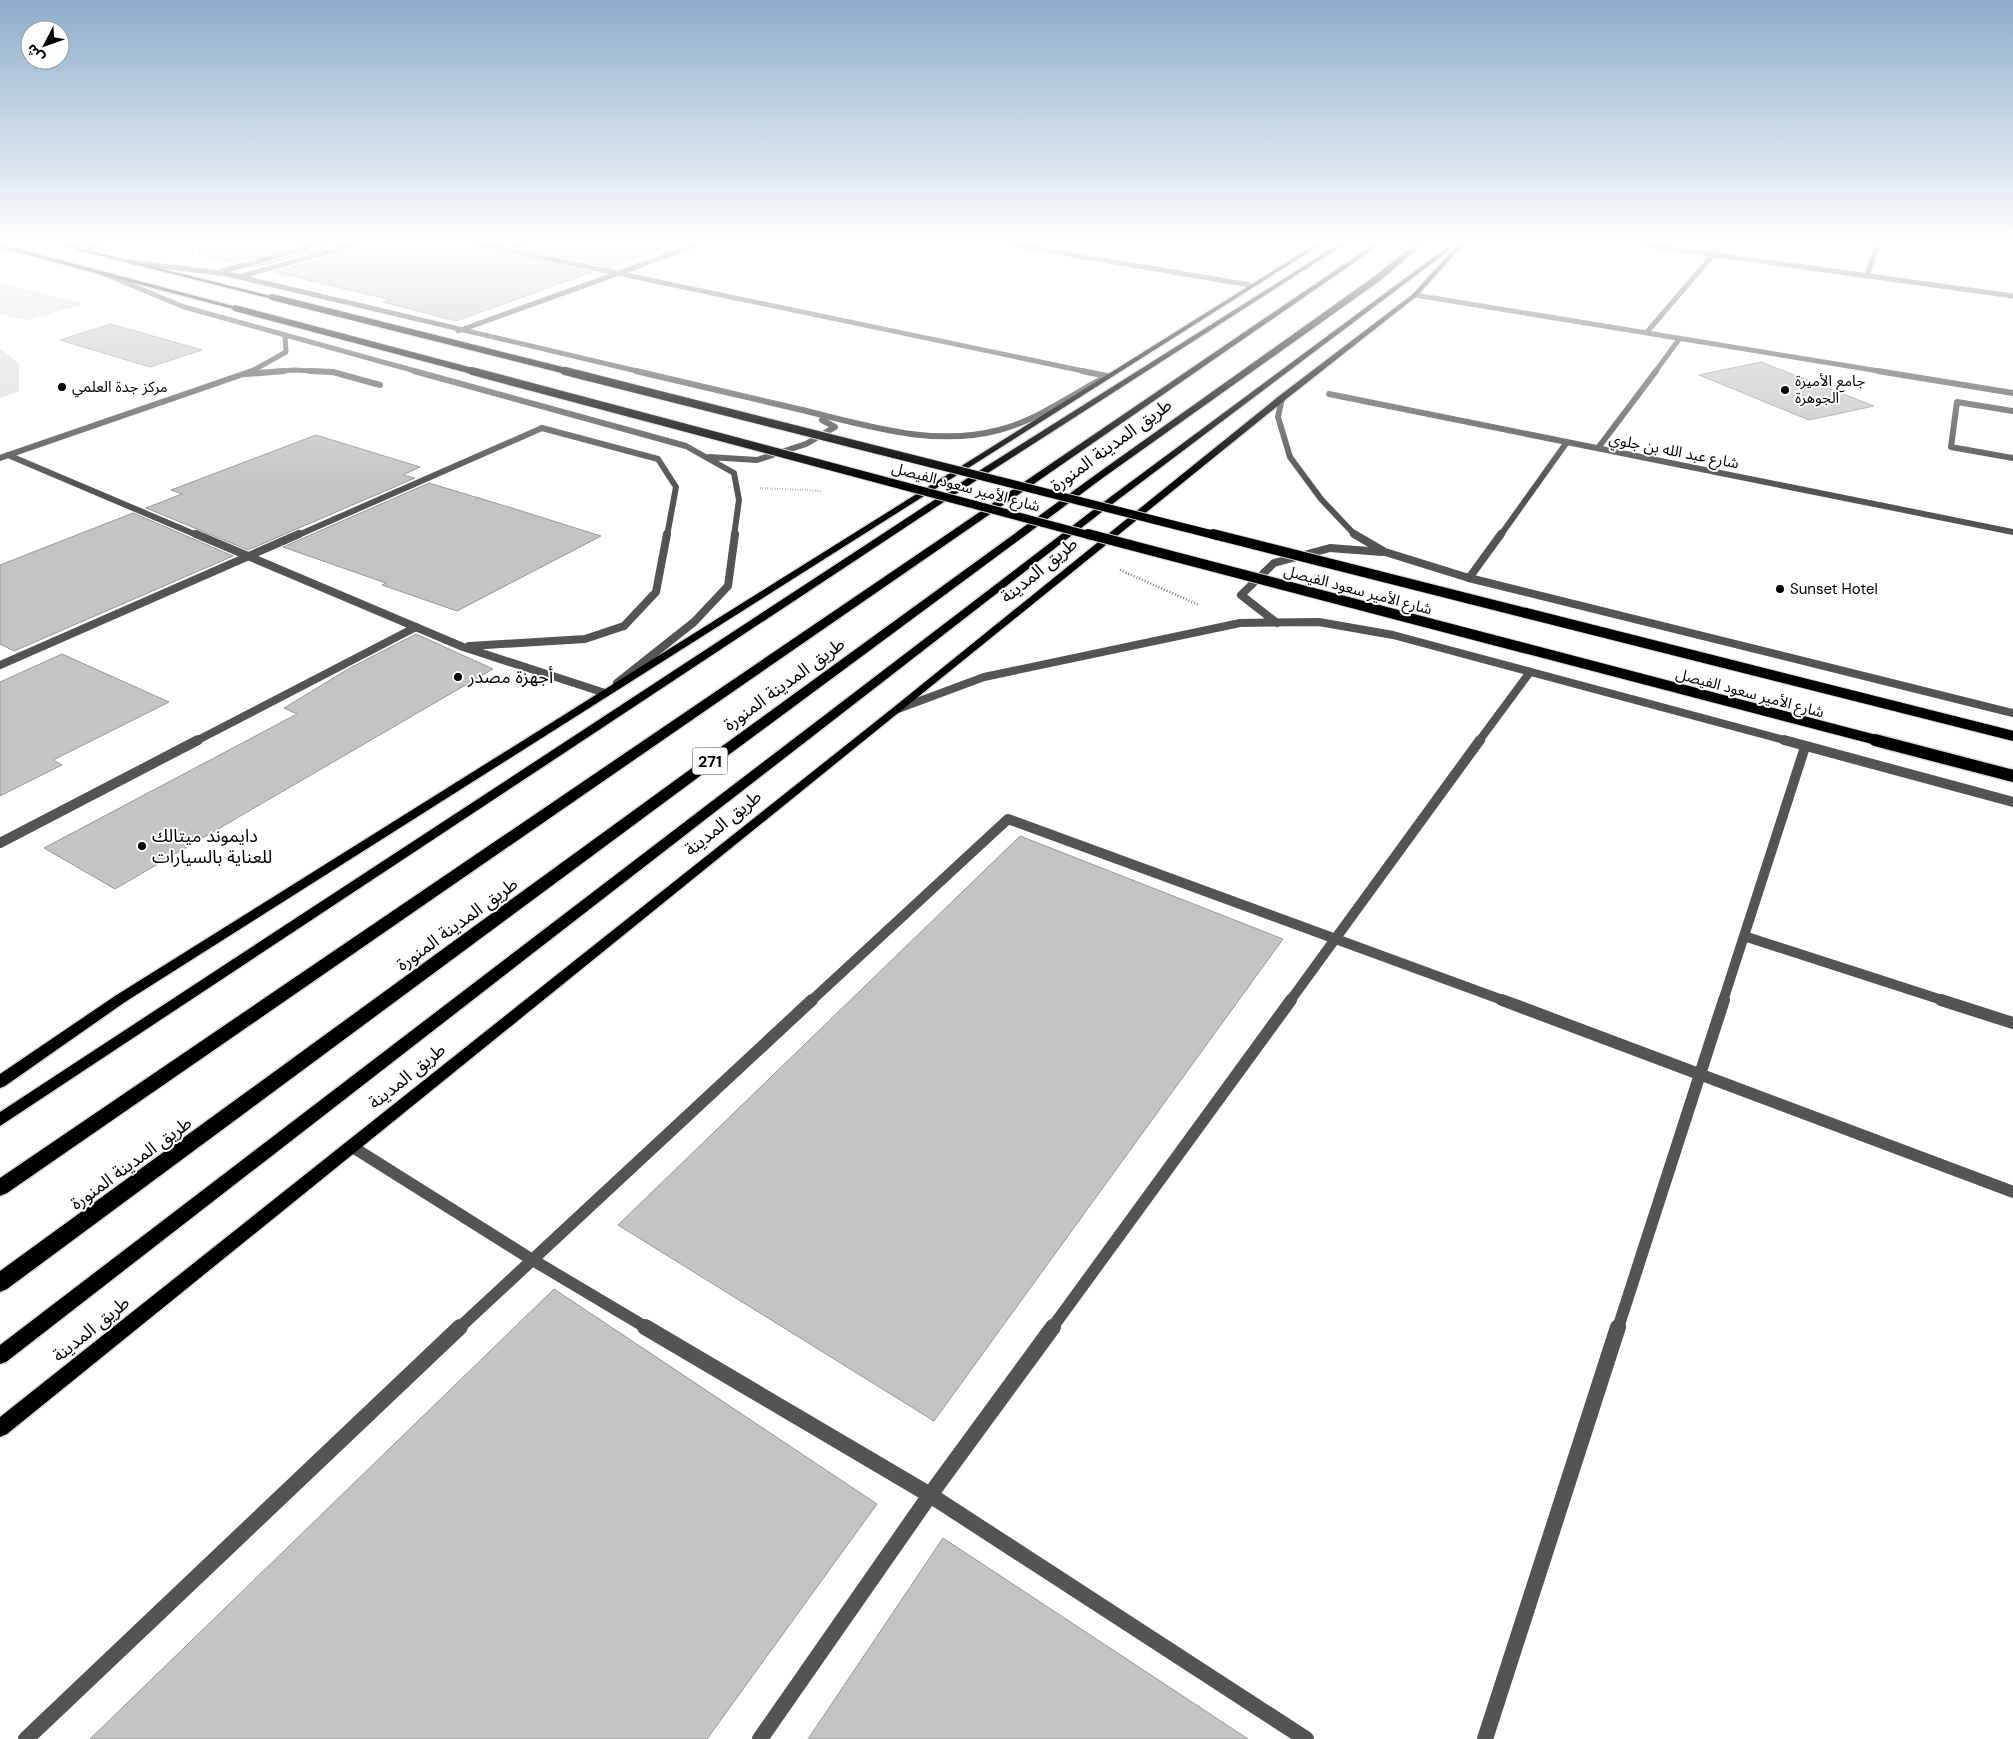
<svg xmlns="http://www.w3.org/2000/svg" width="2013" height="1739" font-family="'DM Sans','Noto Sans Arabic',sans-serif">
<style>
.green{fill:#dbdbdb}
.building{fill:#c4c4c4;stroke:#989898}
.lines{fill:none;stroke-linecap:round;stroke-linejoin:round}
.primary-casing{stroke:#dbdbdb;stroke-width:3}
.motorway-casing{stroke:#dbdbdb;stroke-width:3}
.path-far1{stroke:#767676;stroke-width:2;stroke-dasharray:0.5 2;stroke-linecap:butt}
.path{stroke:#767676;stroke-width:2.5;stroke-dasharray:1 2;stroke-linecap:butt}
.service-far2{stroke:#545454;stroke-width:5}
.service-far1{stroke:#545454;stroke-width:6}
.service{stroke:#545454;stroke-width:8}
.minor-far5{stroke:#545454;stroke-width:5}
.minor-far4{stroke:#545454;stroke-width:6}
.minor-far3{stroke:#545454;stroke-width:8}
.minor-far2{stroke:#545454;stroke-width:10}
.minor-far1{stroke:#545454;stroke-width:12}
.minor{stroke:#545454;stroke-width:16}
.tertiary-far3{stroke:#545454;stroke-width:5}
.tertiary-far2{stroke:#545454;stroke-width:6}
.tertiary-far1{stroke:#545454;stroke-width:8}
.tertiary{stroke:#545454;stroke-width:10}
.primary{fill:#000;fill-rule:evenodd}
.motorway{fill:#000;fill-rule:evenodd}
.primary-bridge-far3-casing{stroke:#dbdbdb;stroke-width:8;stroke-linecap:butt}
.primary-bridge-far2-casing{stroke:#dbdbdb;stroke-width:10;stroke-linecap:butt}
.primary-bridge-far1-casing{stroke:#dbdbdb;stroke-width:12;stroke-linecap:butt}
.primary-bridge-casing{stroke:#dbdbdb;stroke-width:15;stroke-linecap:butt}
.primary-bridge-far3{stroke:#000;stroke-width:6}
.primary-bridge-far2{stroke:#000;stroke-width:8}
.primary-bridge-far1{stroke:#000;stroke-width:10}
.primary-bridge{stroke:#000;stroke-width:12}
.poi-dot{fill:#000;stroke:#fff;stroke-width:2}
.labels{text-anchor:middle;stroke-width:4;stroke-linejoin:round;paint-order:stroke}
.far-poi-label{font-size:15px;fill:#000;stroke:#fff;text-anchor:start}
.far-street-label{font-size:15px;fill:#000;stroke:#fff}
.shield{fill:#fff;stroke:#4c4c4c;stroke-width:1}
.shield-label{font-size:16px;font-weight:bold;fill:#000}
.street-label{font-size:18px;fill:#000;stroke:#fff}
.poi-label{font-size:18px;fill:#000;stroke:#fff;text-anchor:start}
</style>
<rect width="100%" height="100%" fill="#fff"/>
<path class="green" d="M0,283L85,304L27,320L0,314Z
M0,348L19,364V391L0,398Z"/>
<path class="building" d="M199,242H312L236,263L198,254Z
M331,242H348L254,267L328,246Z
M367,242H465L468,246L592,272L456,321L383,302L391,300L274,272L364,246Z
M537,242H666L667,247L608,267L524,249L535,246Z
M111,324L202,350L150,367L60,340Z
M1761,362L1874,406L1809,420L1699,375Z
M316,435L420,467L403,475L415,478L248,550L146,508L182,494L171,490Z
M429,483L515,509L601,536L457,611L382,585L386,583L283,547Z
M133,513L233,556L14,651L0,644V565Z
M416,634L493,669L115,889L44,848L297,714L284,708L350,668Z
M62,654L169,702L53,760L62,765L0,796V682Z
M1020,836L1283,939L934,1421L618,1225Z
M554,1289L877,1504L707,1739H90Z
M943,1538L1154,1677L1248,1739H808Z"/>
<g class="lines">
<g class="primary-casing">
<path id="primary" d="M46,242H55L275,297L272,299Z
M1319,242H1325L125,1002L5,1086L0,1088V1074L115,996Z
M1342,242H1348L980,478L0,1126V1112L974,474Z
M1460,242H1466L1417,296L1285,400L7,1434L0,1437V1417L894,707L1279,396L1413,294Z
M0,244L237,307L238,308L233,309L0,248Z
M1446,248L1451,249L1107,508L6,1362L0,1364V1345L1101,504Z"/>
</g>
<g class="motorway-casing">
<path id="motorway" d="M1377,242H1384L7,1193L0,1196V1178Z
M1418,242H1425L1381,280L1104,477L7,1289L0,1292V1271L1098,473L1375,276Z"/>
</g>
<path class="path-far1" d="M760,488L821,491"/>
<path class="path" d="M1120,570L1199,605"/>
<path class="service-far2" d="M68,247L81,242
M269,372L294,370L333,372"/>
<path class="service-far1" d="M310,371L333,372L380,385
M246,374L284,371
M2013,411L1957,402L1951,447L2013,458
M542,428L658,459L676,487L667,536
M8,455L199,536"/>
<path class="service" d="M196,534L463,647L605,693
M469,646L585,639L624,626L656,592L667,534"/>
<path class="minor-far5" d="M469,242L1088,372
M997,242L1250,285
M1192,242H1200
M1624,242L2013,296
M510,249L533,242
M80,250L112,242
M216,273L327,242
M1867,276L1878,242
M239,277L363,242
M1415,295L1885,372
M458,331L705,242
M1647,332L1724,242
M250,372L286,352L285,335
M1655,372L1680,338"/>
<path class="minor-far4" d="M1082,371L1107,376
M1878,371L2013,393
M1329,394L2013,532
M1598,448L1656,371
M0,458L252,371
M296,536L542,428
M1500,536L1567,442"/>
<path class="minor-far3" d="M1469,578L1501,534
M0,665L299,534
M196,741L416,627
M1479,741L1530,672"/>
<path class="minor-far2" d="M0,843L198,740
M1744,936L1945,1001
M811,1001L1008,819L1505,1001
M1290,1001L1480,740
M1723,1001L1805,747"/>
<path class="minor-far1" d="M1502,1000L2013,1192
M1941,1000L2013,1023
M351,1146L531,1259L647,1328
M459,1328L812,1000
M1052,1328L1291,1000
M1618,1328L1724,1000"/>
<path class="minor" d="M645,1327L930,1495L1306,1739
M26,1739L460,1327
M760,1739L930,1495L1053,1327
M1485,1739L1618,1327"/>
<path class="tertiary-far3" d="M131,262L227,274L641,372
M102,273L184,307L419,372"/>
<path class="tertiary-far2" d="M414,371L686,446L734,473L739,500L734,536
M636,371C690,384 744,396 798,409C862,424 932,448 999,430C1035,421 1067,398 1100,380
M1282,398L1278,417L1290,457L1321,499L1356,536
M709,457L757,460L806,444L835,427L822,420"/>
<path class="tertiary-far1" d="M1354,534L1385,552L1469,578L2013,713
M1277,623L1241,595L1274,563L1330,548L1382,552
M617,683L694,622L728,586L735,534
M898,709L984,677L1240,623L1319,622L1393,635L1788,741"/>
<path class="tertiary" d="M1784,740L2013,802"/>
<use href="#primary" class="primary"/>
<use href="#motorway" class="motorway"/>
<g class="primary-bridge-far3-casing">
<path id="primary-bridge-far3" d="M272,297L570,372
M235,308L476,372"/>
</g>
<g class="primary-bridge-far2-casing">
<path id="primary-bridge-far2" d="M472,371L1092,536
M565,371L1218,536"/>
</g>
<g class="primary-bridge-far1-casing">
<path id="primary-bridge-far1" d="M1088,534L1880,741
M1213,534L2013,736"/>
</g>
<g class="primary-bridge-casing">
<path id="primary-bridge" d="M1875,740L2013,776"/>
</g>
<use href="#primary-bridge-far3" class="primary-bridge-far3"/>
<use href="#primary-bridge-far2" class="primary-bridge-far2"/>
<use href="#primary-bridge-far1" class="primary-bridge-far1"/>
<use href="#primary-bridge" class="primary-bridge"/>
</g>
<linearGradient id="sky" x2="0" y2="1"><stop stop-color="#8cadcc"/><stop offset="0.5" stop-color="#fff"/><stop offset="1" stop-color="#fff" stop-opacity="0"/></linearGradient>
<rect width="2013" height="485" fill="url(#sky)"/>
<g class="poi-dot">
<circle cx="62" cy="387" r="5"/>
<circle cx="1785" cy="390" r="5"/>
<circle cx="1780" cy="589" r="5"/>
<circle cx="458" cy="677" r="5"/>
<circle cx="142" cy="846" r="5"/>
</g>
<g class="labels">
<g class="far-poi-label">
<text x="1795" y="386">جامع الأميرة<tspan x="1795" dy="17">الجوهرة</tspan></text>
<text x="72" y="392">مركز جدة العلمي</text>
<text x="1790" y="594">Sunset Hotel</text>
</g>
<g class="far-street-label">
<text transform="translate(1674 451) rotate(11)" y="5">شارع عبد الله بن جلوي</text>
<text transform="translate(966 487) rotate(15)" y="5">شارع الأمير سعود الفيصل</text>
<text transform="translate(1358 590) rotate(15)" y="5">شارع الأمير سعود الفيصل</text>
<text transform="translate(1750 693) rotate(15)" y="5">شارع الأمير سعود الفيصل</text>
</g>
<rect class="shield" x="692.5" y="747.5" width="35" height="27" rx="4"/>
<g class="shield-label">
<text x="710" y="767">271</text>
</g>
<g class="street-label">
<text transform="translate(1111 445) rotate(-36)" y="6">طريق المدينة المنورة</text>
<text transform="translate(1039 570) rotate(-39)" y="6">طريق المدينة</text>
<text transform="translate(784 684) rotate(-36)" y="6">طريق المدينة المنورة</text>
<text transform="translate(723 823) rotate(-39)" y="6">طريق المدينة</text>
<text transform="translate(457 924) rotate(-36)" y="6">طريق المدينة المنورة</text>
<text transform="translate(407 1076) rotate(-39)" y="6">طريق المدينة</text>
<text transform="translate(131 1163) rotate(-36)" y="6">طريق المدينة المنورة</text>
<text transform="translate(91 1329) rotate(-39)" y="6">طريق المدينة</text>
</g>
<g class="poi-label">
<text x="468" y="683">أجهزة مصدر</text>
<text x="152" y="842">دايموند ميتالك<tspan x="152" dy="21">للعناية بالسيارات</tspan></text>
</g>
</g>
<g transform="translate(45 45) rotate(229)"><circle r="24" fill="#ffffff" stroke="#999999"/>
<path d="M0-4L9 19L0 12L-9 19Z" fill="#000000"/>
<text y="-8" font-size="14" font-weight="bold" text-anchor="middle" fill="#000000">ش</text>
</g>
</svg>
